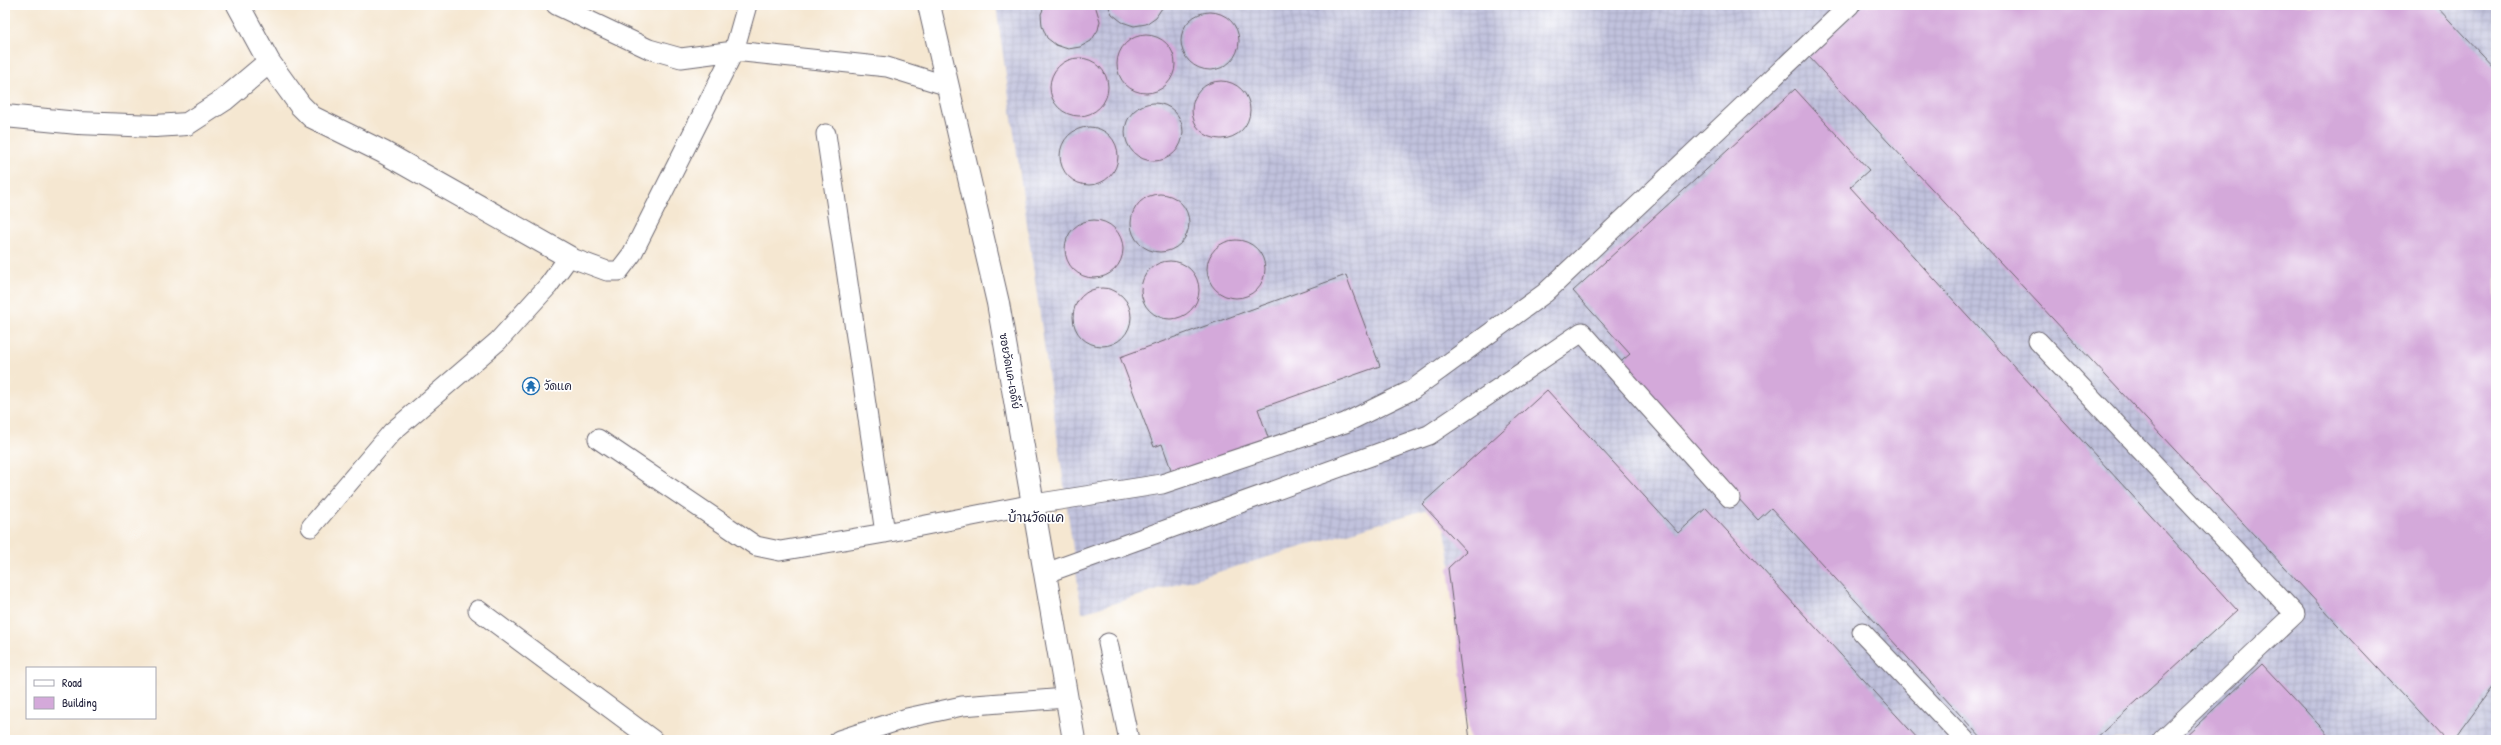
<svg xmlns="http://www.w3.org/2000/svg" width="2501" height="745" font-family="'Patrick Hand','Playpen Sans Thai',sans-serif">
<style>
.industrial{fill:url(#industrial-grid)}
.building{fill:#d4a9da}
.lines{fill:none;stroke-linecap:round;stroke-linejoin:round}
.service-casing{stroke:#6c6770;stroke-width:21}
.minor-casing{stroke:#6c6770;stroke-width:24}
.service{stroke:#fff;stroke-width:19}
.minor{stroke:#fff;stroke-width:22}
.labels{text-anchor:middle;stroke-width:3.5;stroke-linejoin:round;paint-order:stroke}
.street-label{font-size:11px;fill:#22223b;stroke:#fff}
.poi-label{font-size:11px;fill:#22223b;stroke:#fff;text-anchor:start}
.quarter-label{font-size:13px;fill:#22223b;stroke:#fff}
</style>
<defs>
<pattern id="industrial-grid" width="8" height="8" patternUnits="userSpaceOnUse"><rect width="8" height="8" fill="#c1c2dd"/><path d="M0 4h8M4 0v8" fill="none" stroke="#a6a6bf"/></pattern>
</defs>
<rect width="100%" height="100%" fill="#fff"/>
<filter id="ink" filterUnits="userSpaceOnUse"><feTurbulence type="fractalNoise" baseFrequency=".025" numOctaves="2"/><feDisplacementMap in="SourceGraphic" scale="8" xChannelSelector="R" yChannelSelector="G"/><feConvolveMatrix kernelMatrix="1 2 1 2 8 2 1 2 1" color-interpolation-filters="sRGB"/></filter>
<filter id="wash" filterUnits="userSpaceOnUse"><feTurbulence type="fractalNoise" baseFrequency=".012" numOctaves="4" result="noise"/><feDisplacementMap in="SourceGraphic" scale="16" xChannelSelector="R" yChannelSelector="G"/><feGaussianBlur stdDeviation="0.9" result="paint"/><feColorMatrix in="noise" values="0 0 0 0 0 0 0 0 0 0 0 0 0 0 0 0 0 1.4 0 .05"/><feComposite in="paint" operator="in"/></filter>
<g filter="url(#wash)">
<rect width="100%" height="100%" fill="#f5e7d1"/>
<path class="industrial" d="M996,5H2496V740H1479L1441,505L1082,613Z"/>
<g id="blocks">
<path class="building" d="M1045,5H1095L1100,21L1098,30L1091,41L1080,47L1068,49L1056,45L1047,38L1042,26L1041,14Z
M1108,5H1164L1156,17L1146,24L1134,26L1122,22L1112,14Z
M1864,5H2435L2496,70V682L2453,740H2445L1809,57Z
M1181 41a29 29 0 1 1 58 0a29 29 0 1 1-58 0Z
M1117 64a29 29 0 1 1 58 0a29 29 0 1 1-58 0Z
M1050 87a29 29 0 1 1 58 0a29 29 0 1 1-58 0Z
M1192 110a29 29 0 1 1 58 0a29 29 0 1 1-58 0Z
M1795,89L1869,170L1850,187L2237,610L2094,740H1983L1771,508L1758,520L1617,365L1630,354L1573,291Z
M1125 132a29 29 0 1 1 58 0a29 29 0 1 1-58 0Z
M1060 156a29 29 0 1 1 58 0a29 29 0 1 1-58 0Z
M1131 223a29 29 0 1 1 58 0a29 29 0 1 1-58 0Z
M1065 249a29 29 0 1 1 58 0a29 29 0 1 1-58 0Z
M1207 269a29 29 0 1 1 58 0a29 29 0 1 1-58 0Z
M1141 290a29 29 0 1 1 58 0a29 29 0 1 1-58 0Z
M1346,275L1380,366L1258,409L1269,440L1173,475L1162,444L1154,447L1120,357Z
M1073 317a29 29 0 1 1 58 0a29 29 0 1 1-58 0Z
M1547,390L1678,533L1706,508L1919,740H1470L1448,568L1466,551L1422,504Z
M2262,664L2333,740H2181Z"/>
</g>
</g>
<g filter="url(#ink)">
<use href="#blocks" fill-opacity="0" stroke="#6c6770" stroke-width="1"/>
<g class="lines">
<g class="service-casing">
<path id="service" d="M556,5L649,49L681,58L734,51L887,67L948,86
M826,134L885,533L1034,504L1162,484L1345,423L1412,390L1545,293L1850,5
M2038,341L2295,614L2162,740
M598,439L756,546L780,551L885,533
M311,527L392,432L498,341L548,286L569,257L607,271H619L632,254L734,51L747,5
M1046,573L1429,435L1582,332L1730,498
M478,610L653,740
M1862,632L1965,740
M1108,643L1129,740
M839,740L907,718L962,706L1066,698"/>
</g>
<g class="minor-casing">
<path id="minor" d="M238,5L269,62L300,105L312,117L383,152L569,257
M929,5L998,303L1074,740
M5,116L78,123L155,126L187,124L224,100L269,62"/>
</g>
<use href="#service" class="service"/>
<use href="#minor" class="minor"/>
</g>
</g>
<defs>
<g id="temple-ring" transform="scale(0.9)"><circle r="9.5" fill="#fff" stroke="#1f6fb2" stroke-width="1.5"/><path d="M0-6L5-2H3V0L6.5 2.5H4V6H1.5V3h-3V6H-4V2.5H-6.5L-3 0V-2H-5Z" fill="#1f6fb2"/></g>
</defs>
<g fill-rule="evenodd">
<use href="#temple-ring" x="531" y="386"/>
</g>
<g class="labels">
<g class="street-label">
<text transform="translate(1010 371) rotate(80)" y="4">ซอยวัดแค-เจดีย์</text>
</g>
<g class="poi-label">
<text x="544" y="390">วัดแค</text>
</g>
<g class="quarter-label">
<text x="1036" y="522">บ้านวัดแค</text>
</g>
</g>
<rect width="2501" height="745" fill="none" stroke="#fff" stroke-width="20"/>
<rect x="26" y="667" width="130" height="52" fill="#ffffff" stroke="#a7a7b1"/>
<rect x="34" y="680" width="20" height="6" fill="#ffffff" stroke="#a7a7b1"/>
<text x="62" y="687" font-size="12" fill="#22223b">Road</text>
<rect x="34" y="697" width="20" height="12" fill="#d4a9da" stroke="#a7a7b1"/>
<text x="62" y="707" font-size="12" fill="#22223b">Building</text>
</svg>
